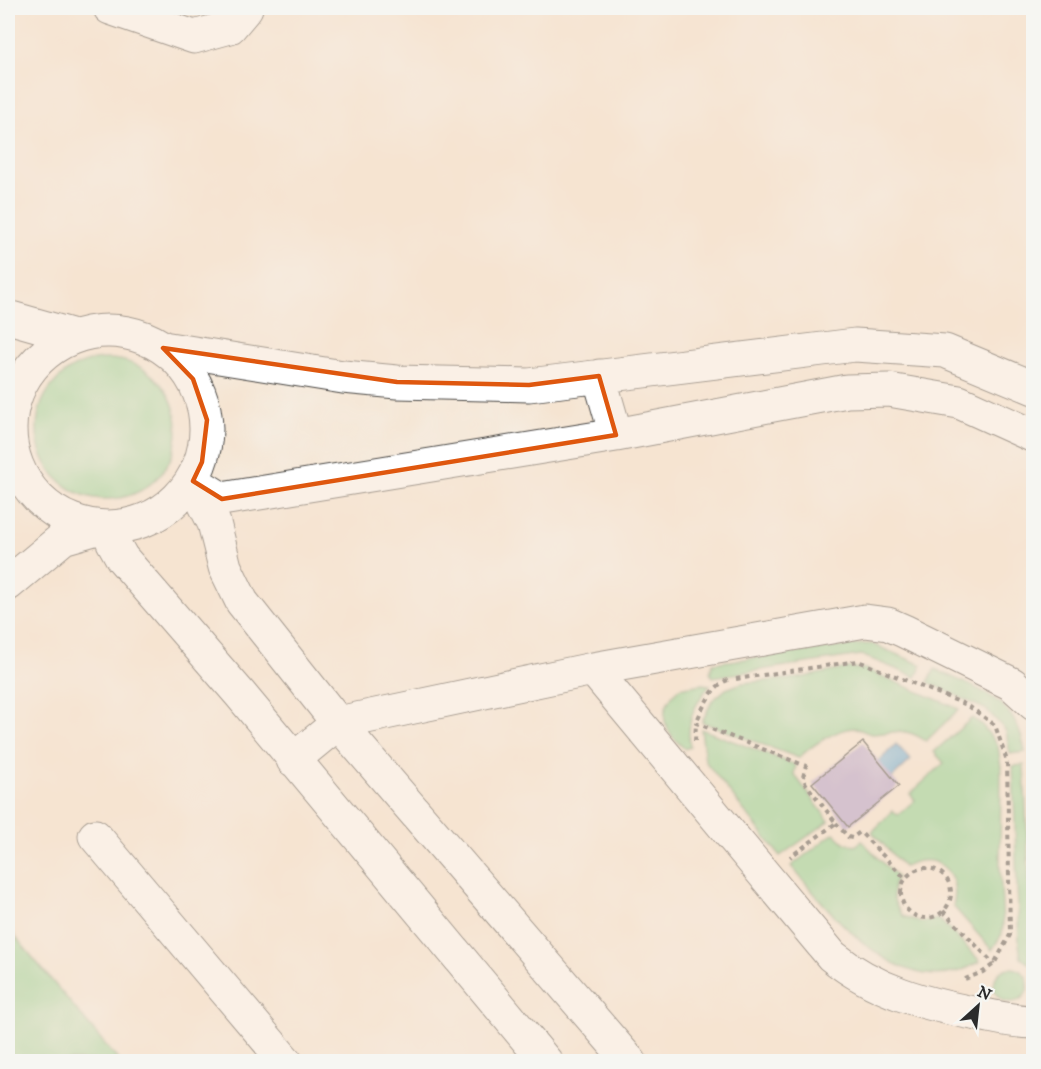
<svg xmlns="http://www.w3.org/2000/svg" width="1041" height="1069" font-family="'IM FELL DW Pica',serif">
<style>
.green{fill:#87d08d;stroke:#597e5c;stroke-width:1.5}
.water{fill:#5ca6d4;stroke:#446880;stroke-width:1.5}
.building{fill:#ae9ac9}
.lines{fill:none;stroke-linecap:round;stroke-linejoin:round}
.minor-casing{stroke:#494744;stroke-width:35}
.path{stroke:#494744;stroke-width:4;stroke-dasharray:4.5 4.5;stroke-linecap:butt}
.minor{stroke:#fff;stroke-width:33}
.marked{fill:none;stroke:#df570e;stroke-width:4.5;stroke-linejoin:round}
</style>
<rect width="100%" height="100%" fill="#f6f6f2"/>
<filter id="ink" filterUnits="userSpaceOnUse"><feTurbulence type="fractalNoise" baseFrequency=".0167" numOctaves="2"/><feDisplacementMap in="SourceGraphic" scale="12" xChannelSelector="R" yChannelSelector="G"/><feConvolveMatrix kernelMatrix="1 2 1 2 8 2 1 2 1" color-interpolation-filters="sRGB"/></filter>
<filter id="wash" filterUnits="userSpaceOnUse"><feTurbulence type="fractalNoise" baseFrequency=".008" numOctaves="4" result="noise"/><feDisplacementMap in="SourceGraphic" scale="24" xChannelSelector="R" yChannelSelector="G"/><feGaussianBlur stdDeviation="1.35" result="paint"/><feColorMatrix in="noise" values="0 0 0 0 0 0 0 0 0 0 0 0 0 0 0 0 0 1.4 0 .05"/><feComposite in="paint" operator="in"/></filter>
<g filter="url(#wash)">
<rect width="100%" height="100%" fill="#f5e4d1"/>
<path class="green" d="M37 429a70 70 0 1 1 140 0a70 70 0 1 1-140 0Z
M863,644H872L922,665L916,677L861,655L713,677L710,673L713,663Z
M848,668L865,669L959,709L926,741C904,726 895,733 873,734C867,734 861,729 855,728C839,727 809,747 799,758L702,722L712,701L726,689L742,683L799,678Z
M935,669C980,691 1016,697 1025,752L1010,754L1006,731L987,710L928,682Z
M702,684L710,685C694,705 686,721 690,747L685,749C662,730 656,710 679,688Z
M972,718L982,725L998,746L1001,767L1000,865L1003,924L1002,934L992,950L953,906C962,873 935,848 904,867L872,832L893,811L898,815L915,800L910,794L944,763L934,752Z
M701,729L796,765L794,774L829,821L780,856L705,761Z
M1024,765L1033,966L1021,958L1019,944L1013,766Z
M834,833L845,843L855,846L862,841L897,877C889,891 893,903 903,916L921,922L939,919L980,961C906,1010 833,916 791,866Z
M8,928L119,1061H8Z
M994 985a17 17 0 1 1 34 0a17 17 0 1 1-34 0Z"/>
<path class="water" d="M896,744L911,760L887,783L872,768Z"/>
<g id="blocks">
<path class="building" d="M863,742L899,786L848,827L812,783Z"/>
</g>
</g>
<g filter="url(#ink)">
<use href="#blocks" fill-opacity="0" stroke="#494744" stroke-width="1.5"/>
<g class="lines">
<g class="minor-casing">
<path id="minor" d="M110,8L194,37L230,27L246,8
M8,317L75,336
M10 429a98 98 0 1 1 196 0a98 98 0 1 1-196 0Z
M163,348L343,377L397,382L529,385L855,345L945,351L1034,388
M599,376L616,435
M193,481L222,499L616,435L847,391L889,390L959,402L1034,436
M193,481L214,523L225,567L242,602L338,723L630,1062
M109,527L113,542L122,558L240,694L546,1062
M8,584L63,538L101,527
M593,669L832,956C875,991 925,1004 978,1014C996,1017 1015,1022 1034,1022
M293,760L338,723L593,669L865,621L888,624L904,631L1012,684L1034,704
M95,836L286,1062"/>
</g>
<path class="path" d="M736,679L858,661L967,705L995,725L1007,761L1010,935L994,964L983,972L965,979
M728,680C712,685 702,709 696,723L806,766L803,777L806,784L836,823L790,857
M695,741L696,723
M836,823L848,837L852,838L860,832L905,878
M901 893a25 25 0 1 1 50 0a25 25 0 1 1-50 0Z
M943,911L994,964"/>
<use href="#minor" class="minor"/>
</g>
</g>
<path d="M0 0H1041V1069H0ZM163,348L397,382L529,385L599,376L616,435L222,499L193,481L202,462L207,420L193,379Z" fill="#f5e4d1" fill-opacity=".55" fill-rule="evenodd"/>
<path class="marked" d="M163,348L397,382L529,385L599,376L616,435L222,499L193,481L202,462L207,420L193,379Z"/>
<rect width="1041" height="1069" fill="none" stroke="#f6f6f2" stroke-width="30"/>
<g transform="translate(978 1006) rotate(27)" stroke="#f6f6f2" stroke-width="4.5" paint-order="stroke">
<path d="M0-4.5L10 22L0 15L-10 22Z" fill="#2b2b2b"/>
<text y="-9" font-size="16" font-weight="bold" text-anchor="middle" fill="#2b2b2b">N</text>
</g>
</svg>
